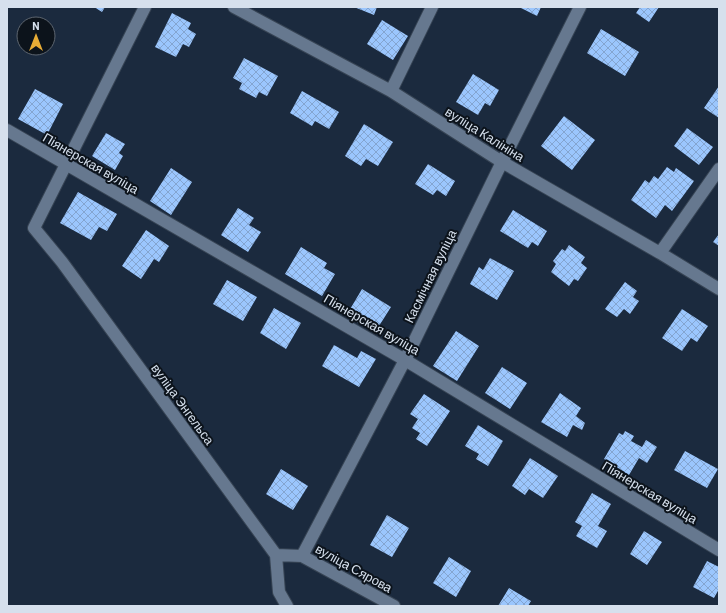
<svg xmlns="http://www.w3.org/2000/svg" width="726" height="613" font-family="Barlow,sans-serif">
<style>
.building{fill:url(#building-cross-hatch)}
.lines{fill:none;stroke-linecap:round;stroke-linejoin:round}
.street-casing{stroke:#374454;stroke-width:14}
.street{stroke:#66788f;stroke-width:12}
.labels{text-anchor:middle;stroke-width:4;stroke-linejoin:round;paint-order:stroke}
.street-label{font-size:13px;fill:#d6e0ed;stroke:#0c131b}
</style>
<defs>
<pattern id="building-cross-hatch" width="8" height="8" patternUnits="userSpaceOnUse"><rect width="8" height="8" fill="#9bc6fd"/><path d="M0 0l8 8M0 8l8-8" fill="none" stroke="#84a5d0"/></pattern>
</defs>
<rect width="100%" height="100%" fill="#1b2a3e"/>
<path class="building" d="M94,7H105L102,12Z
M354,7H377L374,15Z
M519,7H541L537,16Z
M640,7H659L649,22L636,13Z
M172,13L191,23L188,29L196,34L189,47L183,44L176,57L155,47Z
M382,20L408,36L393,60L367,44Z
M601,29L639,52L625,76L587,53Z
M244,58L278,76L267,96L259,92L256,98L239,89L242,83L233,78Z
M473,74L499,90L490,106L485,103L478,115L456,102Z
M719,86V118L704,108Z
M35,89L63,104L47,135L18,119Z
M302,91L339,112L329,129L315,121L312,126L290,113Z
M564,116L595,140L572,170L541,146Z
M364,124L393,142L378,166L366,159L361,166L345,156Z
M687,128L713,147L699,165L674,146Z
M106,133L125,144L119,153L123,156L115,170L92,156Z
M428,164L455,181L446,196L437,190L433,195L415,184Z
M667,167L674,172L676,168L694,181L672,211L665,205L656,218L631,200L645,180L649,183L654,176L658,179Z
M171,168L192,182L171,215L150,201Z
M78,192L117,214L107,231L99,227L91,240L60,223Z
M238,208L254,218L249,225L261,232L248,252L221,235Z
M513,210L547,231L538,246L532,242L528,248L500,231Z
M146,230L169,246L159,262L154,259L141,279L122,266Z
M719,234V246L713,242Z
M569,245L585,257L581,263L587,268L578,281L574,279L569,286L551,272L556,264L553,261L562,249L565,251Z
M301,247L327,263L324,268L335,274L322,296L285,274Z
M490,258L514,271L497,300L470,284L479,267L483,270Z
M227,280L257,297L243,321L213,304Z
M625,282L637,291L633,297L639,301L630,314L624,309L617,317L605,309Z
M362,289L391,307L379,326L366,318L362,325L346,316Z
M274,308L301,323L286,349L260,333Z
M682,309L708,326L697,342L691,338L682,351L662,338Z
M456,331L479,346L457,381L433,366Z
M334,345L357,358L361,351L376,359L359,387L322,366Z
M502,367L527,383L510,409L485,393Z
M560,393L581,408L576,416L585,423L582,430L573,425L567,437L541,422Z
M424,394L450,411L427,446L416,439L420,433L412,428L418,419L410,414Z
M478,425L503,441L488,466L476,459L479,454L465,446Z
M625,431L634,436L631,441L642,447L646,440L657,447L647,463L639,458L629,475L604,459L619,433L623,435Z
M685,451L718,469L707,488L674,470Z
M530,458L558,476L543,498L529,489L525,495L512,486Z
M281,469L308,486L293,510L266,494Z
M592,493L611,504L598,526L607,531L597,548L576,536L582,526L575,522Z
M387,515L409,528L392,557L370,545Z
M644,531L662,542L647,565L630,554Z
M449,557L471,571L456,597L433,583Z
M707,561L719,567V589L714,598L693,587Z
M509,588L531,601L528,606H498Z"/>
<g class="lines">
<g class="street-casing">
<path id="street" d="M145,7L34,228L62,262L276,555L279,592L287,606
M234,7L391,91L502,162L660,253L719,289
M391,91L432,7
M7,130L405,360L719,550
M660,253L719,169
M276,555L302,556L394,606
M302,556L405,360L502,162L580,7"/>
</g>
<use href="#street" class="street"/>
</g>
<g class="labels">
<g class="street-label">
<text transform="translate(485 134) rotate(32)" y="5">вуліца Калініна</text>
<text transform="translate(91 163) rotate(30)" y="5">Піянерская вуліца</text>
<text transform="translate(430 276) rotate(-64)" y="5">Касмічная вуліца</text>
<text transform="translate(372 324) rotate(30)" y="5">Піянерская вуліца</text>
<text transform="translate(183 404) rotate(54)" y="5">вуліца Энгельса</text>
<text transform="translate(650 492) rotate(31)" y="5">Піянерская вуліца</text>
<text transform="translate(354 568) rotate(29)" y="5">вуліца Сярова</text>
</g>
</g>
<rect width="726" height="613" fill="none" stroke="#d6e0ed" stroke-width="16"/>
<g transform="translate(36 36)"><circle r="19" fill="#0c131b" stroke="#5d656f"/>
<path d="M0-3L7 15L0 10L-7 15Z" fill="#e7ac36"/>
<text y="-6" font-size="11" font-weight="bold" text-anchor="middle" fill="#d6e0ed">N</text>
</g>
</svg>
